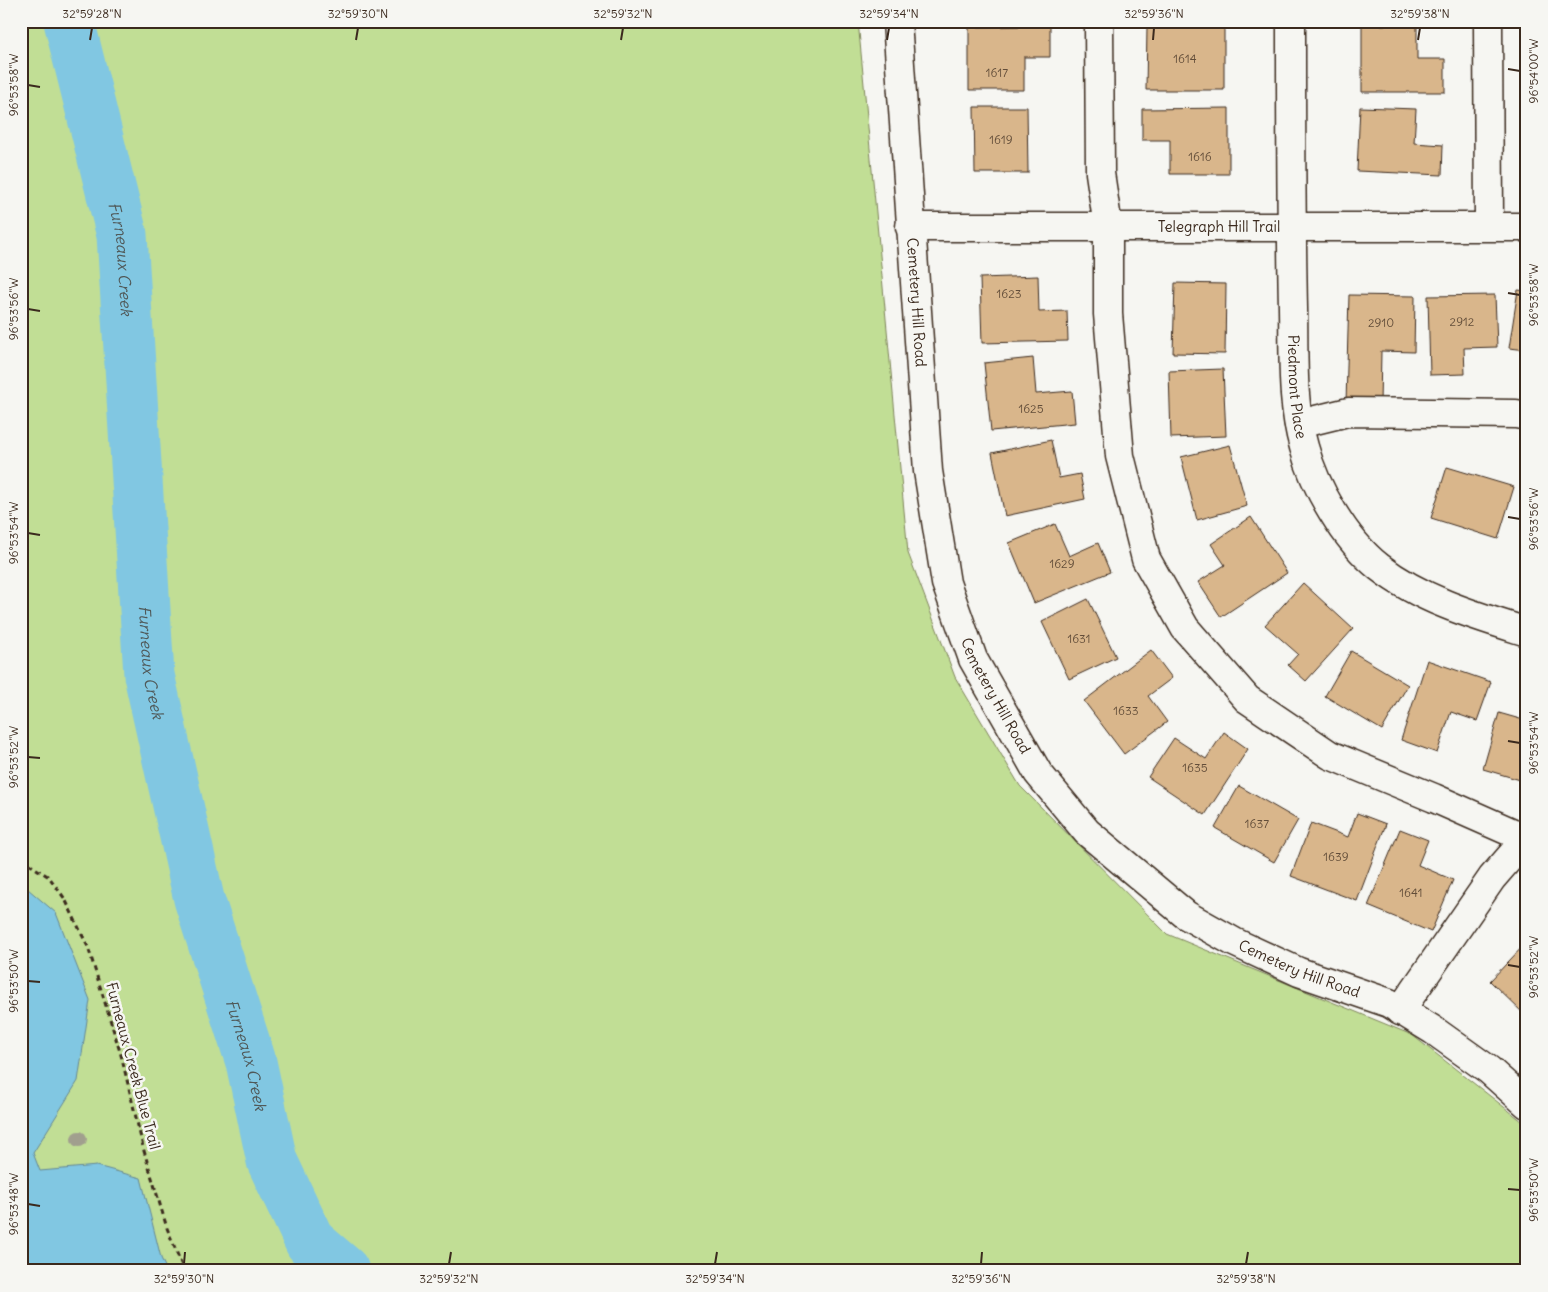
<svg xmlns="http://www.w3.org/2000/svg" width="1548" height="1292" font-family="Delius,sans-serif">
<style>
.green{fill:#c1de95;stroke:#7e845a}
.water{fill:#81c7e2;stroke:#658894}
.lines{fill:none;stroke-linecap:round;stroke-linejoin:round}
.river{stroke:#81c7e2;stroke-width:51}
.building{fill:#d9b68b;stroke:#3b2a1e}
.minor-casing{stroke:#3b2a1e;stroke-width:31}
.path{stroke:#3b2a1e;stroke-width:3;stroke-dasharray:5 4;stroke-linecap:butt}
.minor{stroke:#f6f6f2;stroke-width:28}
.tree{fill:#a19f8e}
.ticks{fill:none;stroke:#3b2a1e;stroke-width:2}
.labels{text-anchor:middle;stroke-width:5;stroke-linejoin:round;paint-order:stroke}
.number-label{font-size:12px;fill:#624d39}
.street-label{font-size:15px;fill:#3b2a1e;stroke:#f6f6f2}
.water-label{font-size:16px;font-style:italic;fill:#505959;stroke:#f6f6f2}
.neatline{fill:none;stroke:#3b2a1e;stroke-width:2}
.ticks-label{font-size:12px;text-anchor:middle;fill:#3b2a1e}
</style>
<rect width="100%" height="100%" fill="#f6f6f2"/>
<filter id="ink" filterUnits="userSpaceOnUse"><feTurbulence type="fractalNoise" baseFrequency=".02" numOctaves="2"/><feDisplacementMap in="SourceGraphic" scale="10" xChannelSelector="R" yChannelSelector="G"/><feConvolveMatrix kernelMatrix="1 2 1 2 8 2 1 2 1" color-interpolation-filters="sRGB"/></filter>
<g filter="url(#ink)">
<path class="green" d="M21,21H858L908,553L955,677L1020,786L1167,934L1412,1035L1527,1125V1271H21Z"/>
<path class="water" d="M21,883L56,913L90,1000L78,1081L33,1153L40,1171L97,1166L141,1178L161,1258L167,1271H21Z"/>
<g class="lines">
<path class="river" id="s1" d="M69,21L122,235L149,675L199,899L251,1062L272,1161L310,1242L344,1271"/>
</g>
<path class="building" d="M1362,25H1417V59H1445V92H1362Z
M1050,26V57H1024V90H969V27Z
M1147,27H1224V90H1146Z
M974,107H1027L1028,173H975Z
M1360,107L1416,109L1414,143L1443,145L1442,175L1357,171Z
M1229,108V174H1170V140H1142V109Z
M1038,276L1039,312L1067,311L1068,341L982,343L980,278Z
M1175,283L1226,284L1225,354L1173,353Z
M1518,290L1527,291V350L1509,348Z
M1349,295L1415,296L1414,352L1381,351L1380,404L1346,403Z
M1495,295L1497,347L1464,348L1465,374L1430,375L1428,296Z
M1033,358L1036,394L1072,391L1075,423L991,431L984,363Z
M1223,369L1226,436L1171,438L1169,371Z
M1051,440L1059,478L1080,474L1085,499L1005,516L992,453Z
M1230,445L1247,506L1197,520L1181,457Z
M1447,467L1514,487L1498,539L1431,518Z
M1251,517L1287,573L1221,617L1198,582L1225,565L1211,544Z
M1055,524L1069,556L1098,543L1110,572L1034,603L1009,543Z
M1303,583L1353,629L1306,681L1288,665L1298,654L1265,625Z
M1088,599L1116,657L1069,679L1042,622Z
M1151,650L1172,678L1148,696L1167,722L1124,754L1084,701Z
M1351,651L1408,685L1382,730L1325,696Z
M1427,660L1491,682L1477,721L1451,712L1437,753L1401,740Z
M1499,713L1527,721V782L1483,769Z
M1224,732L1248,749L1205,815L1148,777L1174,738L1206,759Z
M1239,786L1298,820L1274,862L1215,828Z
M1357,813L1386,824L1357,901L1291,876L1311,823L1348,837Z
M1400,829L1428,840L1418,865L1453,880L1431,932L1368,906Z
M1527,942V1017L1490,981Z"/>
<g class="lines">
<g class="minor-casing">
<g id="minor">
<path id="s2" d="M897,21L928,471L946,583L973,659L1038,773L1087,832L1186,915L1234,942L1299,972L1389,1003L1433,1030L1489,1070L1527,1104"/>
<path d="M1099,21L1100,173L1108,227V314L1120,456L1146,559L1185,628L1247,699L1330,755L1434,798L1527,839"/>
<path id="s3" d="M1291,21C1291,117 1291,213 1293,308C1294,354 1291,403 1304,447C1315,488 1345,540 1379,567C1421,600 1476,616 1527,632"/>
<path d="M1488,21L1489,226"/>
<path id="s4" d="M910,227H1527"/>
<path d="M1299,424L1348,412L1516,414L1527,416"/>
<path d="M1400,1011L1492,878L1525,840"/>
</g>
</g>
<path class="path" d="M21,859L49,877L65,899L88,947L121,1055L144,1151L167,1228L184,1271"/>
<use href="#minor" class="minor"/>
</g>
<circle class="tree" cx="79" cy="1139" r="8"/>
</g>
<path class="ticks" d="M90,40L92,28M356,40L358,28M621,40L623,28M887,40L889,28M1153,40L1154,28M1418,40L1420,28M1508,69L1520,71M28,85L40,87M1508,293L1520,295M28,309L40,311M1508,517L1520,519M28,533L40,535M1508,741L1520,743M28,757L40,758M1508,965L1520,967M28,981L40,982M1508,1189L1520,1190M28,1204L40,1206M184,1264L185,1252M449,1264L451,1252M715,1264L717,1252M981,1264L982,1252M1246,1264L1248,1252"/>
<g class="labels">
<g class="number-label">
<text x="1185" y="63">1614</text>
<text x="997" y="77">1617</text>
<text x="1001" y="144">1619</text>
<text x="1200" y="161">1616</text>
<text x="1009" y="298">1623</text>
<text x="1462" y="326">2912</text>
<text x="1381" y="327">2910</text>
<text x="1031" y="413">1625</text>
<text x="1062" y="568">1629</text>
<text x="1079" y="643">1631</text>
<text x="1126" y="715">1633</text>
<text x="1195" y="772">1635</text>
<text x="1257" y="828">1637</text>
<text x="1336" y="861">1639</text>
<text x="1411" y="897">1641</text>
</g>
<g class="street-label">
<text dy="5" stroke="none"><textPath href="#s4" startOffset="309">Telegraph Hill Trail</textPath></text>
<text dy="5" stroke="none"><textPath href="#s2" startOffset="282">Cemetery Hill Road</textPath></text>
<text dy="5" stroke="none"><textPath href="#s3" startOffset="366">Piedmont Place</textPath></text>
<text dy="5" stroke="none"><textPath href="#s2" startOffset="688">Cemetery Hill Road</textPath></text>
<text dy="5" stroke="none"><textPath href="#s2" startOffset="1108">Cemetery Hill Road</textPath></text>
<text transform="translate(133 1066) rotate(75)" y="5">Furneaux Creek Blue Trail</text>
</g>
<g class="water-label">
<text dy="6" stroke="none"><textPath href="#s1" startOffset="244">Furneaux Creek</textPath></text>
<text dy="6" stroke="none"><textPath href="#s1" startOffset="649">Furneaux Creek</textPath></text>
<text dy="6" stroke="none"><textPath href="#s1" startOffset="1054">Furneaux Creek</textPath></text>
</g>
</g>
<rect width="1548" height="1292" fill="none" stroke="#f6f6f2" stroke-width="55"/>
<rect x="28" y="28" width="1492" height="1236" class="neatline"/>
<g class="ticks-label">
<text x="92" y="18">32°59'28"N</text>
<text x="358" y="18">32°59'30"N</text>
<text x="623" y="18">32°59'32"N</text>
<text x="889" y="18">32°59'34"N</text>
<text x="1154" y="18">32°59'36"N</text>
<text x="1420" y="18">32°59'38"N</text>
<text transform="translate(1534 71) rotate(-90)" y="4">96°54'00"W</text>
<text transform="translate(14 85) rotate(-90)" y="4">96°53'58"W</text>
<text transform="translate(1534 295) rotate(-90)" y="4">96°53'58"W</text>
<text transform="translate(14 309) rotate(-90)" y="4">96°53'56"W</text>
<text transform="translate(1534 519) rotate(-90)" y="4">96°53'56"W</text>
<text transform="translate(14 533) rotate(-90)" y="4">96°53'54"W</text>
<text transform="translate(1534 743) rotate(-90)" y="4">96°53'54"W</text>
<text transform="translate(14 757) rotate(-90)" y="4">96°53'52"W</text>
<text transform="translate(1534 967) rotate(-90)" y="4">96°53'52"W</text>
<text transform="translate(14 981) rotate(-90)" y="4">96°53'50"W</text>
<text transform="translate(1534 1190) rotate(-90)" y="4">96°53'50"W</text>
<text transform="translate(14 1204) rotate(-90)" y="4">96°53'48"W</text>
<text x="184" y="1283">32°59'30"N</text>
<text x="449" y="1283">32°59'32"N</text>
<text x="715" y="1283">32°59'34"N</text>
<text x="981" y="1283">32°59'36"N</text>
<text x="1246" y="1283">32°59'38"N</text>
</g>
</svg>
